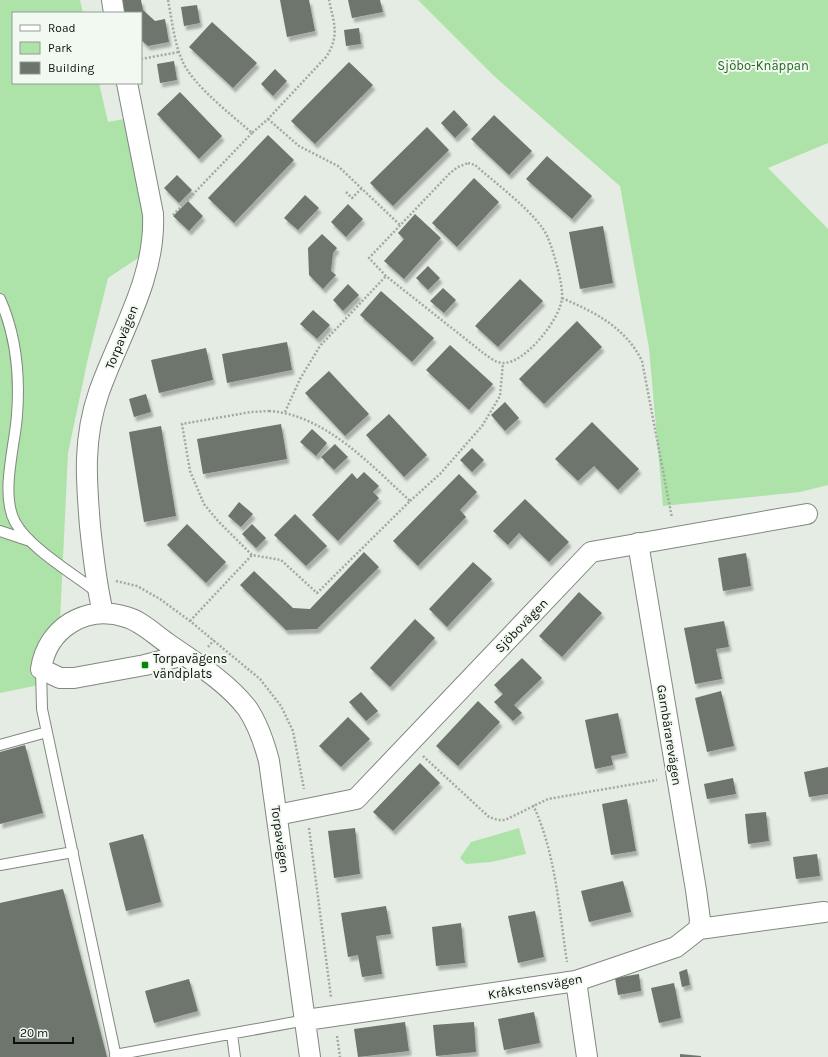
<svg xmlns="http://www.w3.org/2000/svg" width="828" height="1057" font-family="Karla,sans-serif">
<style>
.green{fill:#ade2a8}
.building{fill:#6d746c;filter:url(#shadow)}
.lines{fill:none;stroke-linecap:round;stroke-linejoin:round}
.service-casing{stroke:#818880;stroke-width:12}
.minor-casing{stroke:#818880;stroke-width:22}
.path{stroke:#a2a9a1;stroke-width:2.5;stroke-dasharray:2 2;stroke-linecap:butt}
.service{stroke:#fff;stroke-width:10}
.minor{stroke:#fff;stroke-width:20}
.poi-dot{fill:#04870b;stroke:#f1f9f0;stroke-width:1.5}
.labels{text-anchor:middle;stroke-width:4;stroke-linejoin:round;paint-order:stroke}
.park-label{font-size:13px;fill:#236721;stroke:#f1f9f0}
.street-label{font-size:13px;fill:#0d100d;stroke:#f1f9f0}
.poi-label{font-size:13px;fill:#0d100d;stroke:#f1f9f0;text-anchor:start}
</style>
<defs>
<filter id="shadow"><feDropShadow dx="2.5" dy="4.5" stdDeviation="1" flood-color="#0004"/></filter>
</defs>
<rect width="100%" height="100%" fill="#e4ece3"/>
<path class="green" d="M0,0H80L83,13H13V83H99L108,122L130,118L149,207L144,254L108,278L88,358L68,453L60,621L44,684L0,693Z
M418,0H828V143L768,168L828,229V485L800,492L663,506L649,348L620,186L494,76Z
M519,828L526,854L491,862L466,864L460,858L471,842Z"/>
<path class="building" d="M120,0H141L143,10L155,21L165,19L169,42L148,46L141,40V13H122Z
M280,0H309L315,31L287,37Z
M348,0H380L383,12L352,18Z
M197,5L200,23L184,26L181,7Z
M212,22L257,63L233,88L189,47Z
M359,28L361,44L346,46L344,30Z
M174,61L177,80L160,83L157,64Z
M349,62L373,85L315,144L291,121Z
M275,69L287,81L273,96L261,84Z
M180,92L222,136L199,159L157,114Z
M454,110L468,125L455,138L441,123Z
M494,115L532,151L509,175L471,139Z
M427,127L449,150L393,206L370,183Z
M268,135L294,160L234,223L208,198Z
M547,156L592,196L572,219L526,179Z
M177,175L192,190L179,203L164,188Z
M474,178L499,202L457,247L432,223Z
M305,195L319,208L298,230L284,218Z
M188,201L203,216L189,231L173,216Z
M348,204L363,219L346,237L331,222Z
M415,214L441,238L404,279L384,261L404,239L398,233Z
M603,226L613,283L580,289L569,232Z
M322,234L337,248L333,253L331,271L336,275L323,289L309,275L308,248Z
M428,266L440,278L428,290L416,278Z
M520,279L543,301L498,347L475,326Z
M348,284L359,295L343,311L333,300Z
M443,288L456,300L444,313L430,301Z
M381,291L434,338L412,362L360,315Z
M313,310L330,325L317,339L300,324Z
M577,321L602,347L544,404L519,379Z
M287,342L292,370L227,383L222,354Z
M450,345L493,384L469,410L426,370Z
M206,348L213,380L159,393L151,360Z
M329,371L369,414L345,436L305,393Z
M146,394L151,412L134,417L129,399Z
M505,402L519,418L505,431L491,415Z
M389,414L427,455L404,477L366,435Z
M592,422L639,469L618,490L594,466L578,481L555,459Z
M281,424L287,459L203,474L197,439Z
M161,426L176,516L144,522L129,432Z
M312,429L327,443L316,456L300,442Z
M335,444L348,457L334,470L321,457Z
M472,448L484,460L472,472L460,460Z
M364,472L379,486L373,492L379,498L338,541L312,515L352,473L357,479Z
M459,474L477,492L460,510L466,517L418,566L393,541Z
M525,499L569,542L549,562L519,533L508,545L493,531Z
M239,502L253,514L241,527L228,516Z
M295,514L327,546L306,566L274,535Z
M187,524L226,562L206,583L167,545Z
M252,524L266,538L256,548L242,534Z
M364,552L379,567L317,629L286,630L240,585L254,571L293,608L310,609Z
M746,553L751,586L723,591L718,558Z
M473,562L492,579L447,627L429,609Z
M579,592L602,613L562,657L539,636Z
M415,619L435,638L390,687L370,668Z
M724,621L729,647L716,649L722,679L695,684L684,628Z
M522,658L542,678L514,705L522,713L513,721L494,702L503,694L494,685Z
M721,691L734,746L707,752L695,698Z
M361,692L378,711L366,721L349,702Z
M478,701L500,722L458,766L436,746Z
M618,713L626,753L611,756L613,765L595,769L585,720Z
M348,717L370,739L341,767L319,746Z
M25,745L43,813L0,824V752Z
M420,763L440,783L393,831L373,812Z
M828,767V794L809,797L804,772Z
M733,778L736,794L707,799L704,784Z
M627,799L636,851L611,855L602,804Z
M766,812L769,841L748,844L745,814Z
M355,828L360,874L334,878L328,831Z
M143,834L161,902L126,911L109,843Z
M817,854L820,876L796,879L793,857Z
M623,881L631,912L589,922L581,891Z
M63,889L107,1057H0V903Z
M386,906L391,934L376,936L382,974L362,977L358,955L348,957L341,913Z
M535,911L544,957L518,963L508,916Z
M461,923L465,963L436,966L432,927Z
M687,969L690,985L682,987L679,972Z
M639,974L641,991L618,995L615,978Z
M189,979L198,1011L154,1023L145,991Z
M674,983L681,1018L659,1023L651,988Z
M534,1012L540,1043L504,1050L498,1019Z
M405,1022L409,1051L358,1057L354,1029Z
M474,1022L476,1052L436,1056L433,1025Z
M680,1054L701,1056V1057H680Z"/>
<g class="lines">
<g class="service-casing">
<path id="service" d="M0,299C16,335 20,376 17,415C15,446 0,494 15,522C29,548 74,574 98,593
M0,531L30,541
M41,669L42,709L116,1057
M0,745L47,732
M0,865L73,852
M232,1034L235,1057
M115,1055L306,1020"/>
</g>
<g class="minor-casing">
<path id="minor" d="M112,0L114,13
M638,543L696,890L700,920L699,929
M103,613C96,584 93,555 90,526C86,478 83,438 99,392C120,333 156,278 153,214L127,83
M184,655L145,665L74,678H60L41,669C47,628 86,604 126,617C141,621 154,634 167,643C194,662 226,681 247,708C258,724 264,742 269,761L310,1057
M277,815L356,799L591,552L807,514
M576,981L587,1057
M306,1020L576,981L676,947L699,929L824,912"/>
</g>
<path class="path" d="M168,0C172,20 174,42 182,60C192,85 232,115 252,133L268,119L326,57C340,36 334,23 329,0
M141,59L179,52
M268,119L299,146L338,166L401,226
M468,163L475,165C495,183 539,215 548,238C554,253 563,283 562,298C561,318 525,364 503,363C495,363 488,356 482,352L386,276L369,258L450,173L458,167Z
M346,192L352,198L362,188
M173,215L252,133
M562,298C596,313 625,327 642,361L672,518
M269,411C324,414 371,465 410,501L317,593L281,560L252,555L218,521L204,504L190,471L182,424L251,412Z
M285,412L300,379L320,346L386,276
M410,501L440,474L482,426L500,396L503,363
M116,581L137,586L160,599L190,621L260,679L281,706L293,731L304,789
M190,621L252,555
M208,647L214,640
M423,756L489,817L498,820H505L548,799L657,780
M533,805C556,853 559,911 567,962
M309,828L331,997
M337,1036L340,1057"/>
<use href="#service" class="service"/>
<use href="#minor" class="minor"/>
</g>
<rect class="poi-dot" x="141" y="661" width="8" height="8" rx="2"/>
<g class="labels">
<g class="park-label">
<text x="763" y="70">Sjöbo-Knäppan</text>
</g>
<g class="street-label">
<text transform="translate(121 337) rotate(-68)" y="5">Torpavägen</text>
<text transform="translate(521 625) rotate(-46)" y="5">Sjöbovägen</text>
<text transform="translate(670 735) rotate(81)" y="5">Garnbärarevägen</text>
<text transform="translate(281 839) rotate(82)" y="5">Torpavägen</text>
<text transform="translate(535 986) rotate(-10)" y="5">Kråkstensvägen</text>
</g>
<g class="poi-label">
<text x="153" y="663">Torpavägens<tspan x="153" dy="15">vändplats</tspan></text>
</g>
</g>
<rect x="12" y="12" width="130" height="72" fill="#f1f9f0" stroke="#969c95"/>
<rect x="20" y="25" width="20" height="6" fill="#ffffff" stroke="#969c95"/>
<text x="48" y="32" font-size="12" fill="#0d100d">Road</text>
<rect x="20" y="42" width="20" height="12" fill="#ade2a8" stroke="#969c95"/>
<text x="48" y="52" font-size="12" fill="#0d100d">Park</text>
<rect x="20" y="62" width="20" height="12" fill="#6d746c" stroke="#969c95"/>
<text x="48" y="72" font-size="12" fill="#0d100d">Building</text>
<path d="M14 1037v6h59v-6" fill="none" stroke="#0d100d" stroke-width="2"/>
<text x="20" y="1037" font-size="12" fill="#0d100d" stroke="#f1f9f0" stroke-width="3" paint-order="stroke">20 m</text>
</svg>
